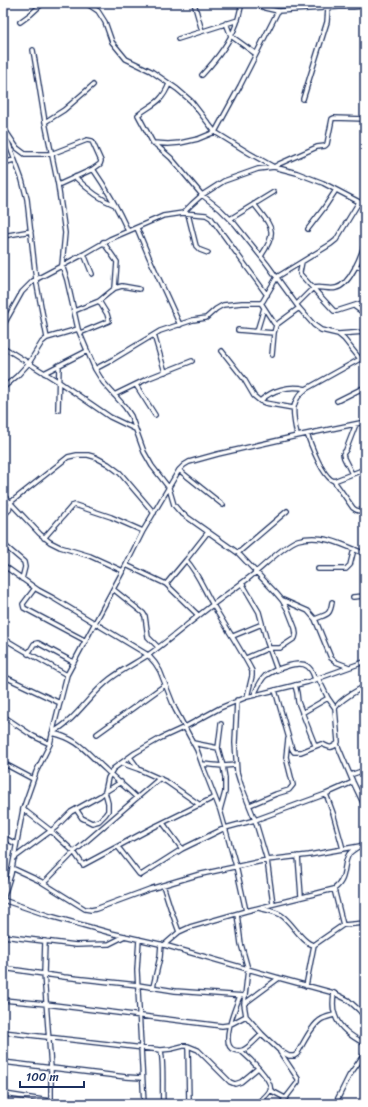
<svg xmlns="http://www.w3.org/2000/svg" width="368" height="1107" font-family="Sriracha,sans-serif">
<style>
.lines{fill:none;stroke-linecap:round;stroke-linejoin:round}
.minor-casing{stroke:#1b2f5e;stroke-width:6}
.minor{stroke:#fff;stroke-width:3.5}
</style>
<rect width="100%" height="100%" fill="#fff"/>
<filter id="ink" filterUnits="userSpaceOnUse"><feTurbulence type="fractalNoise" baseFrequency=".025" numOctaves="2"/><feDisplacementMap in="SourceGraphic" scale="8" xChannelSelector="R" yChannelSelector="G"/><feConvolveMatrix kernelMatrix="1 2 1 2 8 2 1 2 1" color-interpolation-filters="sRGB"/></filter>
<g filter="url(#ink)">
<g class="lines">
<g class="minor-casing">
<path id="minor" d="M84,3L89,5L98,11L105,22L112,42L126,59L151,71L177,89L191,101L215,132L249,153L274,167L297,173L323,183L365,205
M194,3L202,31
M255,3L265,8L278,11L339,7H353L365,6
M20,22L31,14L43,3
M226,23L231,36L256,54
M178,39L238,20
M33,50L38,79L45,122L58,185L62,212L65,233L62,265L67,280L78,329L95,369L103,382L125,407L131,416L144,452L152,466L169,488L174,505L180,512L238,553L276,593L282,600L288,610L295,628L296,634L295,638L280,648H269L246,658
M202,75C216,60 229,44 236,25C239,18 240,10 242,3
M169,84C161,104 153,103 138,115L153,143L168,144L180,143L198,139L215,132L240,86L278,11
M303,99L327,22L328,8
M45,122L64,110L93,85
M3,128L22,180L27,199L36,280L47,338
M5,130L17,148L25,154H51L87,140L92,141L101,161L100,164L93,169L58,185
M155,144L171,158L202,195L220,209L235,224L267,264L299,308L314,325L321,330L338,334L344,339L360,359L365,362
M3,163L14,160
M93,169C107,189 118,209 128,231
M75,177C87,189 99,199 115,205
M254,204C271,227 279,230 261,256
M183,213L206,215L211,218L267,295
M188,214L196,246L200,250L208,253
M230,219L274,192
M137,228L149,257L180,325
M308,229L324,208L336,190
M3,236L31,231
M103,242L117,262L115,288
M84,254L92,274
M302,262L300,272V274L334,311H337L365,302
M355,267H365
M261,303L274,323L276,325L299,308
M297,304L313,288C321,286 329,290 336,288C350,285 361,256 365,243
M354,306L365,314
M74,311L99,301L115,288L122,286L139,289
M3,326L22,292L33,281L84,254L110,239L163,216L183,213L192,204L202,195L224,181L258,169L274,167L279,164L317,147L325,146L327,144L332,119L334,118L365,119
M238,330L274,333
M257,331L264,308
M80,333L109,321L107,314L99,301
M338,334L365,332
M154,335L165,372
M3,347L59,382L110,417L135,429
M222,351L244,379L254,396L260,401L265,403L293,408
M272,355L274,333L276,325
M95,369L112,360L160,331L193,320L206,318L216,309L223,305L242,303H261L263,301L277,277L331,244L336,240L359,202
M44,373L87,351
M136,385L155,415
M3,388L17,376L29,363L42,342L47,338L78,329
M114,395L149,378L192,361
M260,401C272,390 289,385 306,389
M337,401L365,387
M58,410L59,365
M307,434C311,445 323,478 334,481L353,508C358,512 359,511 365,509
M297,436C294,416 288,403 306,389L360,359
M179,470L223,505
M352,474L344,458L343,454L346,450L356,424
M334,481L365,469
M3,495L40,534L50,542L60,547L90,556L123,571
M3,516L9,510L11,502L68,457L77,455H88L95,457L108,464L120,473L154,513
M208,532L186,560C198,573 204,590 213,605C226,627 240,648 252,671V676L247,697
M44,538L72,506L75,505L111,517L143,531
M3,544L24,562L25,567L22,579
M238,553L287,511
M3,565L38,590L53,598L148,655L155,663L160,671L175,709L197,750L202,764L220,810L236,866L246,911
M126,565L166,584L186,560
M318,569H346L350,565L354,549
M242,583L259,612L267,642L277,670
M166,584L198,615
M35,588L23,604L24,608L86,641
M113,589L143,613L145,616L148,637L158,647
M353,597L365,596
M283,600L308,611L315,619L331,658L336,662L349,667
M315,619C327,614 330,616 332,602
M233,636L262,624
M3,638L18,647L67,675
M28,654L34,644L38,643L73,662
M3,676L60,703
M295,685L297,693L298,702L315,745
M275,690L292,749L294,752H301L321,744C329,746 329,750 337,744L338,742L335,708L328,698L318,678
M254,695C257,689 260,681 265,676C273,670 299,660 307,666C312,669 313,674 315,679
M237,700L235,743L237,772L241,785L255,820L267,860L273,904
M335,708C342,698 355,692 365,686
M302,713L328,698
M3,716L33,736L50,744
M53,732C76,720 89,695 110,679C123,669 138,662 151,653C172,638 191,621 211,606C224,596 237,587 250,577C262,568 285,544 298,540C322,533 344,545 365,554
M52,733C79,739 86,752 105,769C115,779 127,788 137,798
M97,734L165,685
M193,743L218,748
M337,744L353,782L365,807
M130,757L138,768
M3,763L33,779
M121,763L138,769L167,782L200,805
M202,764L223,766L236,765
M350,775L365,770
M326,794L333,813L343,849
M250,805L276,794L289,790L293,785L286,757L288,739
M23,809L50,830L74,852L83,865L154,827L215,797
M76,809L82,818L92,823L99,821L105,815L108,811V803L105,792L121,782
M220,810L225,792V778L223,766L218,748L221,724
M163,823L182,849
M3,837L16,844
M118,847L139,874L141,875L182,849L225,828L255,820L326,794L353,782
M298,856L301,896
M14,858L56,827L71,812L100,796L105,792L108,778L113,769L135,753L161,738L185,727L220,708L247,697L308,682L364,662
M12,868L40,881L85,909L91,910L96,909L150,889L197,875L267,860L309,855L360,846
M44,883L74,852L160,778
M163,885L171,910L179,932
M3,899L11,874L23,809L36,772L50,744L56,718L67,675L126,565L143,531L179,470L184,465L189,462L218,454L297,436L365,422
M3,900L50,916L111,933L164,945L279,978L334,993L348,1000L359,1010L365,1017
M259,908C266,910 274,911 281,915C292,922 302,943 314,945
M237,914L241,944L248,969L244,1004L246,1016L262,1034L280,1051L289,1056H294L297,1054C303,1044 312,1024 322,1019C326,1017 330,1016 334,1015
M343,925L365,923
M3,936L76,945L109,944L125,936
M139,939L137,970L144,1104
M45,941L44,974L51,1068V1104
M164,945L179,932L190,927L246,911L334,889C348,879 342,865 349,854C353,849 360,846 365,843
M3,968L64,977L138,985L175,991L245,996
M306,986L314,945L343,925L334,889
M153,987L160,957L161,944
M334,993C333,1000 332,1008 335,1015C339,1029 353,1037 365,1044
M240,996C236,1006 219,1045 234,1050C237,1051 240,1051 243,1050C250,1047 256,1039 262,1034
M3,1000L46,1004L222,1026L229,1025L246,1016
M244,1004L279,978
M3,1032L161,1050L171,1049L183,1046H188L198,1050L230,1082L235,1084L241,1082L258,1068
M188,1046L189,1104
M161,1050C164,1068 162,1086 163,1104
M241,1051C248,1057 274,1081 270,1090C268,1095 261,1100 257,1104
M280,1052L298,1079V1082L281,1104
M3,1062L126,1077L142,1078
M3,1082L5,1104
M270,1090L285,1098
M5,1094L68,1104
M335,1104L349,1076L365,1053"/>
</g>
<use href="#minor" class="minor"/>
</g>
</g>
<rect width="368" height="1107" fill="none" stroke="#fff" stroke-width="16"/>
<rect x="8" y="8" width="352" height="1091" fill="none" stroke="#1b2f5e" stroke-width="1.5" filter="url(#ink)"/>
<path d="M20 1081v6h64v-6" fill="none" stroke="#1b2f5e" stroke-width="2"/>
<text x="26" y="1081" font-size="12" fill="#1b2f5e" stroke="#ffffff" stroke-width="3" paint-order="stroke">100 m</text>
</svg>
